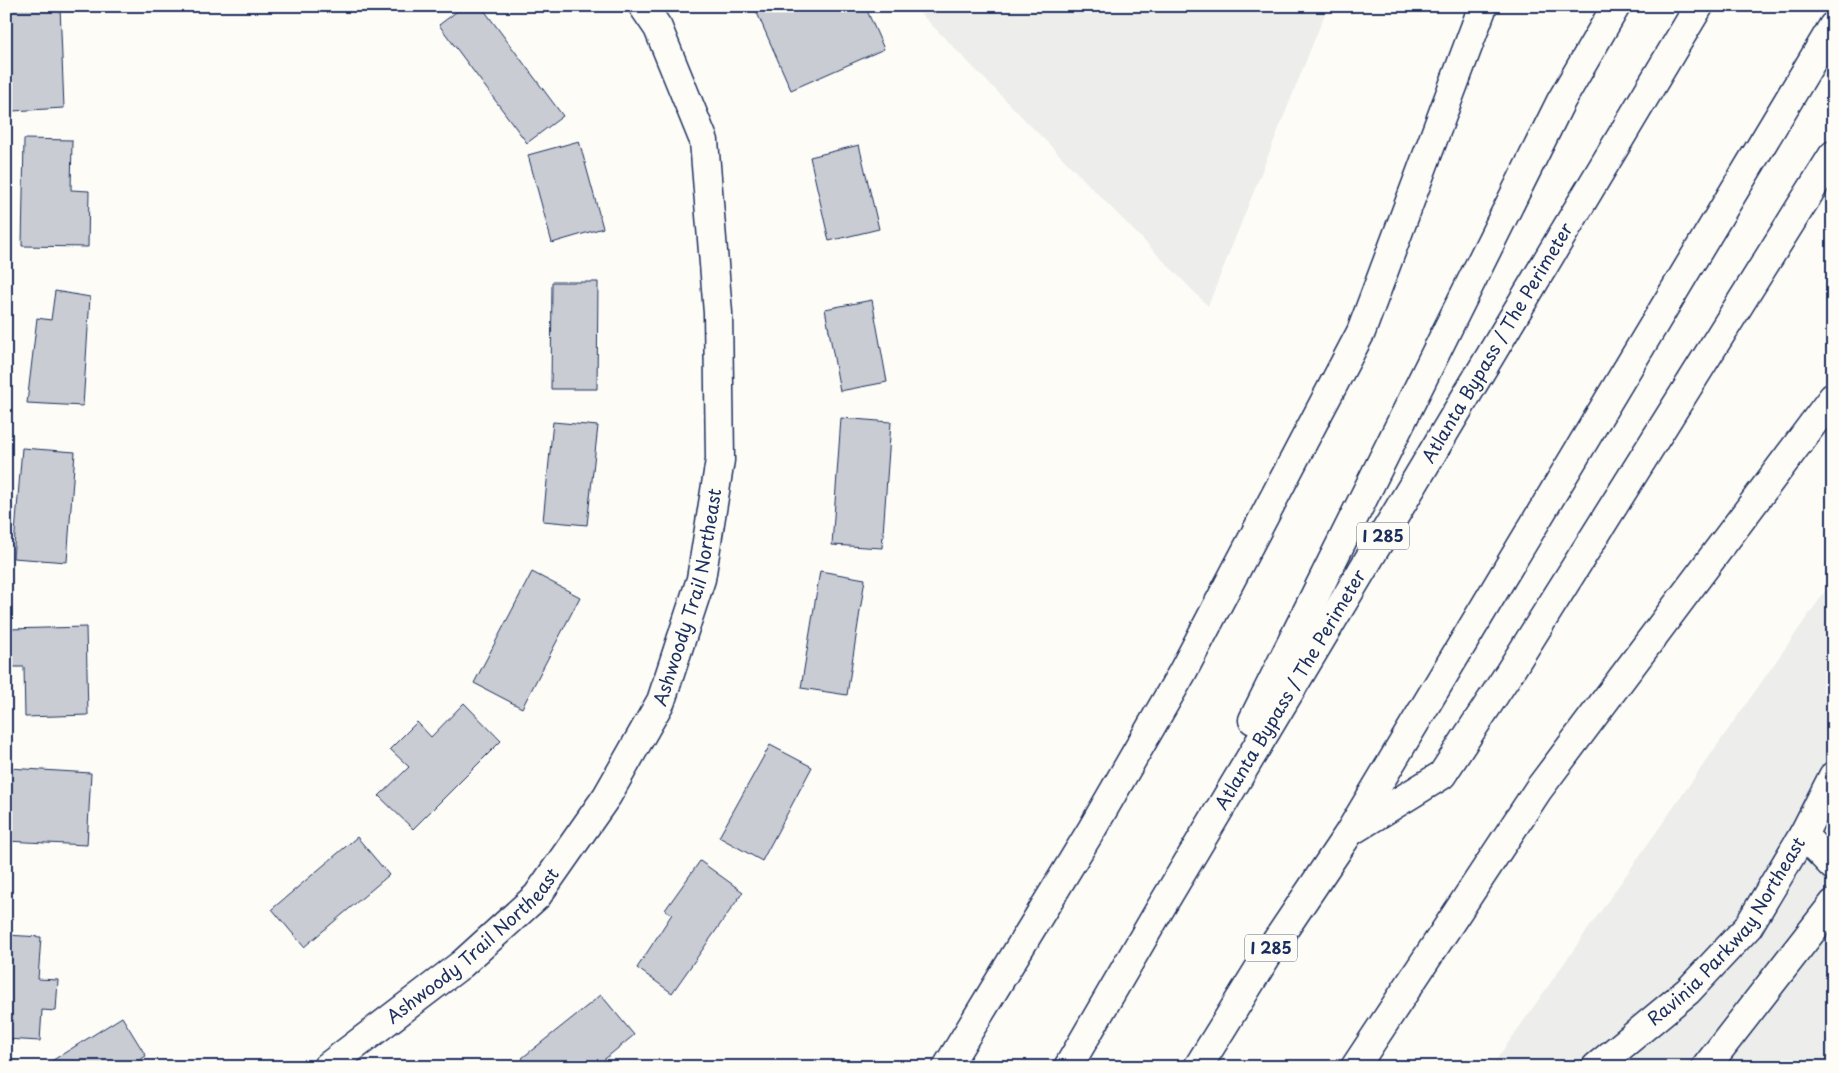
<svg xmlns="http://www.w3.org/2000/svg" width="1839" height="1073" font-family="'Playpen Sans',sans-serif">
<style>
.built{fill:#edeeec}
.building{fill:#c9ccd3;stroke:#1b2f5e}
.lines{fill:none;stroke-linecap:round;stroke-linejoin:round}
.minor-casing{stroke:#1b2f5e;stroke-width:31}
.highway-casing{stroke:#1b2f5e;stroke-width:31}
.minor{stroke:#fdfcf7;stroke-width:28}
.highway{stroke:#fdfcf7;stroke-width:28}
.labels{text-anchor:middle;stroke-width:5;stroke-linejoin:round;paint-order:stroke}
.shield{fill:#fdfcf7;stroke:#5f6c8c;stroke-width:1}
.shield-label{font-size:16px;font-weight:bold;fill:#1b2f5e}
.street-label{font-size:18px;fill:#1b2f5e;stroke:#fdfcf7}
</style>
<rect width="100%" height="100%" fill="#fdfcf7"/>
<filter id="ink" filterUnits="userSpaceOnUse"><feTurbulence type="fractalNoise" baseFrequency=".02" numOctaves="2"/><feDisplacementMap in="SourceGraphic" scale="10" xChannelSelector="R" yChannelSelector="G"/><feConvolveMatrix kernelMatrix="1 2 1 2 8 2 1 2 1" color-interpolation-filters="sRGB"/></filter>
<g filter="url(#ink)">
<path class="built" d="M913,6H1328L1208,306Z
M1833,580V1067H1491L1518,1029Z"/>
<path class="building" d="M7,6H60L64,108L12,111Z
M464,6H481L563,116L527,143L439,25Z
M754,6H865L884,49L791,90Z
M24,139L72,140L71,190L89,191L88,247L22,246Z
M579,141L603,228L552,243L528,155Z
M859,145L879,229L829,241L810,157Z
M552,282H598L597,389H551Z
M55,291L90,297L83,406L27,403L37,318L51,320Z
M872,300L887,382L840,391L825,309Z
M841,418L891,422L882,548L832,545Z
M553,422L598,426L587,525L543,521Z
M22,448L75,452L67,562L13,558Z
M820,571L865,579L847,695L801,688Z
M532,572L580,597L522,708L474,683Z
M86,627L88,715L25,717L24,667H8L7,629Z
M464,703L501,741L413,829L379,796L409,767L390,749L417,722L431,737Z
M770,745L812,767L762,861L719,837Z
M9,768L91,773L87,845L6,841Z
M357,837L389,875L304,947L272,909Z
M700,861L743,892L672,993L637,968L672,914L665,910Z
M6,935L41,937L38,979L58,980L56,1011L42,1010L40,1041L6,1039Z
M601,995L634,1035L595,1067H529L522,1058Z
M122,1017L146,1056L129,1067H42Z"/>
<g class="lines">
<g class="minor-casing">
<g id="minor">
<path d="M1803,835L1833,866"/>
<path id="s1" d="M327,1067L462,964L537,896L607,796L661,701L701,579L720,460L718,313L704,141L658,28L643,6"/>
<path id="s2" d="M1596,1067L1688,991L1748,927L1803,835L1833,776"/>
<path d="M1706,1067L1833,904"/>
</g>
</g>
<g class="highway-casing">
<g id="highway">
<path d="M1253,720L1561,101L1616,6"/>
<path d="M1353,830L1442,775L1509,673L1833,155"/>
<path d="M947,1067L1092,829L1182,673L1361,332L1483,6"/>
<path id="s3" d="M1068,1067L1160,909L1699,6"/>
<path d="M1198,1067L1273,946L1349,833L1833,26"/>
<path d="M1355,1067L1538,790L1833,397"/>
</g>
</g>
<use href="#minor" class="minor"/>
<use href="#highway" class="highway"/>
</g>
</g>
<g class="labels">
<g class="shield">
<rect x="1357" y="522.5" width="52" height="27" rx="4"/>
<rect x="1245" y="934.5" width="52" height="27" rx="4"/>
</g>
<g class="shield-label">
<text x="1383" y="542">I 285</text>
<text x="1271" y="954">I 285</text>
</g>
<g class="street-label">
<text dy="6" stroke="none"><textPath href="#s3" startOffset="842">Atlanta Bypass / The Perimeter</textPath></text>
<text dy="6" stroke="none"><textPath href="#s1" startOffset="610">Ashwoody Trail Northeast</textPath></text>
<text dy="6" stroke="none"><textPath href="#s3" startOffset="438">Atlanta Bypass / The Perimeter</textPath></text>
<text dy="6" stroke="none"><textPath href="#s2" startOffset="190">Ravinia Parkway Northeast</textPath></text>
<text dy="6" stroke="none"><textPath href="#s1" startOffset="190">Ashwoody Trail Northeast</textPath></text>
</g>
</g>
<rect width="1839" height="1073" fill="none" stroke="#fdfcf7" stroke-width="25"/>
<rect x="12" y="12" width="1814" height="1048" fill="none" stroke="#1b2f5e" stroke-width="2" filter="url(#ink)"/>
</svg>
